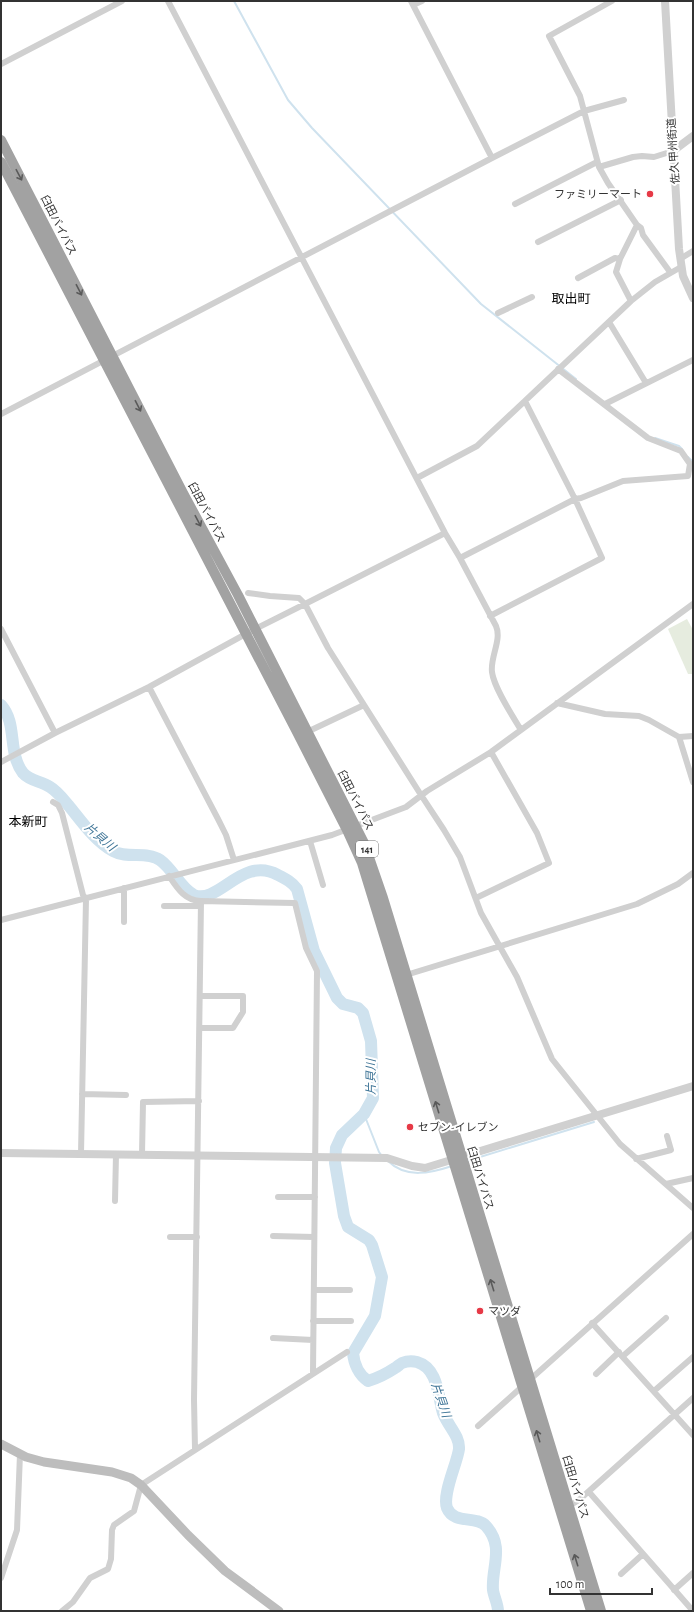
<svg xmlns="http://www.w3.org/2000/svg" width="694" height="1612" font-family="'Alegreya Sans','Noto Sans JP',sans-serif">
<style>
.green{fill:#e6ecdf}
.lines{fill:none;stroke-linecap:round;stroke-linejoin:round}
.stream{stroke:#cfe2ee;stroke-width:2}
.river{stroke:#cfe2ee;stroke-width:12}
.minor{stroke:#d0d0d0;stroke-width:6}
.tertiary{stroke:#d0d0d0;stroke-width:8}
.secondary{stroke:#bdbdbd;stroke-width:9}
.trunk{stroke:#a2a2a2;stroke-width:10}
.oneway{stroke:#5a5a5a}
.poi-dot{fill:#e63946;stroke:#fff;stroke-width:1.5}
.labels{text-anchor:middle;stroke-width:4;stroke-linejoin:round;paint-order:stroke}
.shield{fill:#fff;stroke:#707070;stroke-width:1}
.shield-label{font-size:10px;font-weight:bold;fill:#333}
.street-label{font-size:11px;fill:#333;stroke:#fff}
.poi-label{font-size:11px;fill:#333;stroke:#fff;text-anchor:start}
.water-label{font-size:12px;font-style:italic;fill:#3f7597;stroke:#fff}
.quarter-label{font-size:13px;fill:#000;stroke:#fff}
</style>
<rect width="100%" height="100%" fill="#fff"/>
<path class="green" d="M687,619L693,630V674H688L668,629Z"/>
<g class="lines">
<path class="stream" d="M234,1L288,100L312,128L481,304L576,379
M655,438L679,446L682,449
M688,457L693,462
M364,1114L379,1152L382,1156
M388,1161C406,1179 431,1173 452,1166
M467,1161L594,1122"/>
<path class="river" d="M1,705C18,724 7,752 23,773C30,781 41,781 50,787C57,791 63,799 69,806C82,822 95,841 113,851C127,859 147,851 160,860C173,869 181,889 194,895C219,905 242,855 278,875C286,879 292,882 297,889L314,951L337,998L343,1004L358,1008L363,1013L371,1041L373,1098L364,1114L342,1135L336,1148L335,1163L344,1216L348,1227L369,1240L372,1245L382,1277L375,1316L353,1353C354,1364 359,1375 368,1381C378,1378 386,1374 395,1368C397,1367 400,1364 402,1363C407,1361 413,1361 417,1362C438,1368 438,1396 443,1413C448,1426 460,1436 459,1449C457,1464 442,1494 447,1508C454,1525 476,1515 486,1526C505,1547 491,1568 493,1590C494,1597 498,1604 498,1611"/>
<path class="minor" d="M168,1L445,533L460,558L496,626C502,640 490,657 492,672C494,688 512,715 521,730
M411,1L492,158
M612,1L549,36L580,96L584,111L624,100
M413,5L422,1
M1,64L122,1
M599,167L633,157L642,156L654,157L673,151
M515,204L597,162
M637,225L641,228L643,235L670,272
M538,242L621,200
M680,259L693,251
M578,278L615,258L620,259
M498,313L532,297
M609,322L646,383
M605,404L693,360
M1,414L492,158L584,111L599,167L608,183L637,225L620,259L616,272L631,301
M417,478L477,446L631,301L655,282L681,267
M460,558L575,499L581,498L623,481L688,476L690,464L681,451L648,438L558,369
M248,593L270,596L299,598L305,604L328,648L421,795L444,830L460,857L481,913L517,977L552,1059L620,1144L693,1208
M490,616L602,558L575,499L525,401
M1,629L55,733
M149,687L218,819L226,835L234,860
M557,703L605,714L639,716L649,720L679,737L693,736
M307,732L364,705
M679,737L693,782
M1,762L55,733L149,687L255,629L305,604L445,533
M53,802L58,805L62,813L83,895L86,899L81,1154
M310,841L323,885
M169,876C177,888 185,901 201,901L194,1400L195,1449
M476,898L549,863L537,833L491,752
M201,901L295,903L306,948L317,971L313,1373
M164,906H201
M1,920L332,835L406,807L427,791L491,752L693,604
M124,922V888
M406,975L637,904L678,884L693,873
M200,996H243V1012L233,1028H200
M82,1094L126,1095
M142,1154L143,1102L199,1101
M636,1159L671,1150L667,1136
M666,1184L693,1178
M278,1197H315
M115,1201L116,1154
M273,1236L314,1237
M170,1237H197
M314,1290H350
M313,1321H351
M592,1323L693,1435
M273,1338L313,1340
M623,1356L666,1318
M596,1374L619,1352
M654,1391L693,1357
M478,1426L693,1234
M589,1492L693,1611
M569,1506L579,1500L693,1398
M621,1574L643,1554
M1,1578L17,1530L20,1454
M674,1590L693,1573
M62,1611L73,1602L90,1578L108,1569L111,1559L112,1530L114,1525L134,1511L141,1485L347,1352"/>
<path class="tertiary" d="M665,1L679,249L683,276L693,298
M673,151L693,136
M1,1153L387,1158L412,1166L425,1168L693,1086"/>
<path class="secondary" d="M1,1444L26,1457L44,1462L112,1472L131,1478L141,1485L188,1535L225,1571L279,1611"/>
<path class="trunk" d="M1,140L183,493L238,595L364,843L383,898L601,1611
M1,162L297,732L347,830L362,863L591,1611"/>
</g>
<defs><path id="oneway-shaft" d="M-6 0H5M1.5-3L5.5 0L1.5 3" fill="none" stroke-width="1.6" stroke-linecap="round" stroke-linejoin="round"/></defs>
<g class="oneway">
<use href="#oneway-shaft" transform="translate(19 175) rotate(62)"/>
<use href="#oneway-shaft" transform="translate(79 290) rotate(63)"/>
<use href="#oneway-shaft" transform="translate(138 406) rotate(63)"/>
<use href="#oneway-shaft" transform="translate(198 521) rotate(62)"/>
<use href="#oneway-shaft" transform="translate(437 1107) rotate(-107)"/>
<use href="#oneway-shaft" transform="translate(492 1285) rotate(-107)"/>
<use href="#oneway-shaft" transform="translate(538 1436) rotate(-107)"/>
<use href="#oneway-shaft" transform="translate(576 1560) rotate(-107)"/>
</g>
<g class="poi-dot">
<circle cx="650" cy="194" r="4"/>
<circle cx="410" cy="1127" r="4"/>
<circle cx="480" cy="1311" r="4"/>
</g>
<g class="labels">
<rect class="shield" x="356" y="841" width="22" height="16" rx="3"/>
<g class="shield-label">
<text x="367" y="853">141</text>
</g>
<g class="street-label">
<text transform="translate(673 151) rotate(-94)" y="4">佐久甲州街道</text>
<text transform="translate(59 225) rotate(63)" y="4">臼田バイパス</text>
<text transform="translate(207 512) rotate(62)" y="4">臼田バイパス</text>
<text transform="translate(356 800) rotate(63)" y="4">臼田バイパス</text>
<text transform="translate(481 1178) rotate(73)" y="4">臼田バイパス</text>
<text transform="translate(576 1487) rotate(73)" y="4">臼田バイパス</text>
</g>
<g class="poi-label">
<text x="642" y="198" text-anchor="end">ファミリーマート</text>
<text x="418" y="1131">セブン-イレブン</text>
<text x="488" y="1315">マツダ</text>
</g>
<g class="water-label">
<text transform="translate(100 837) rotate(40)" y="4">片貝川</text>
<text transform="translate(371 1077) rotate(-90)" y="4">片貝川</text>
<text transform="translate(441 1400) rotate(71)" y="4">片貝川</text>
</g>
<g class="quarter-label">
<text x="571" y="303">取出町</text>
<text x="28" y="826">本新町</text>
</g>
</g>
<rect width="694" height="1612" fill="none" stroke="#333333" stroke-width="4"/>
<path d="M550 1588v6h102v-6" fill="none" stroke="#333333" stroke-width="2"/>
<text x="556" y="1588" font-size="12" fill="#333333" stroke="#ffffff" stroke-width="3" paint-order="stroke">100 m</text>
</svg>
